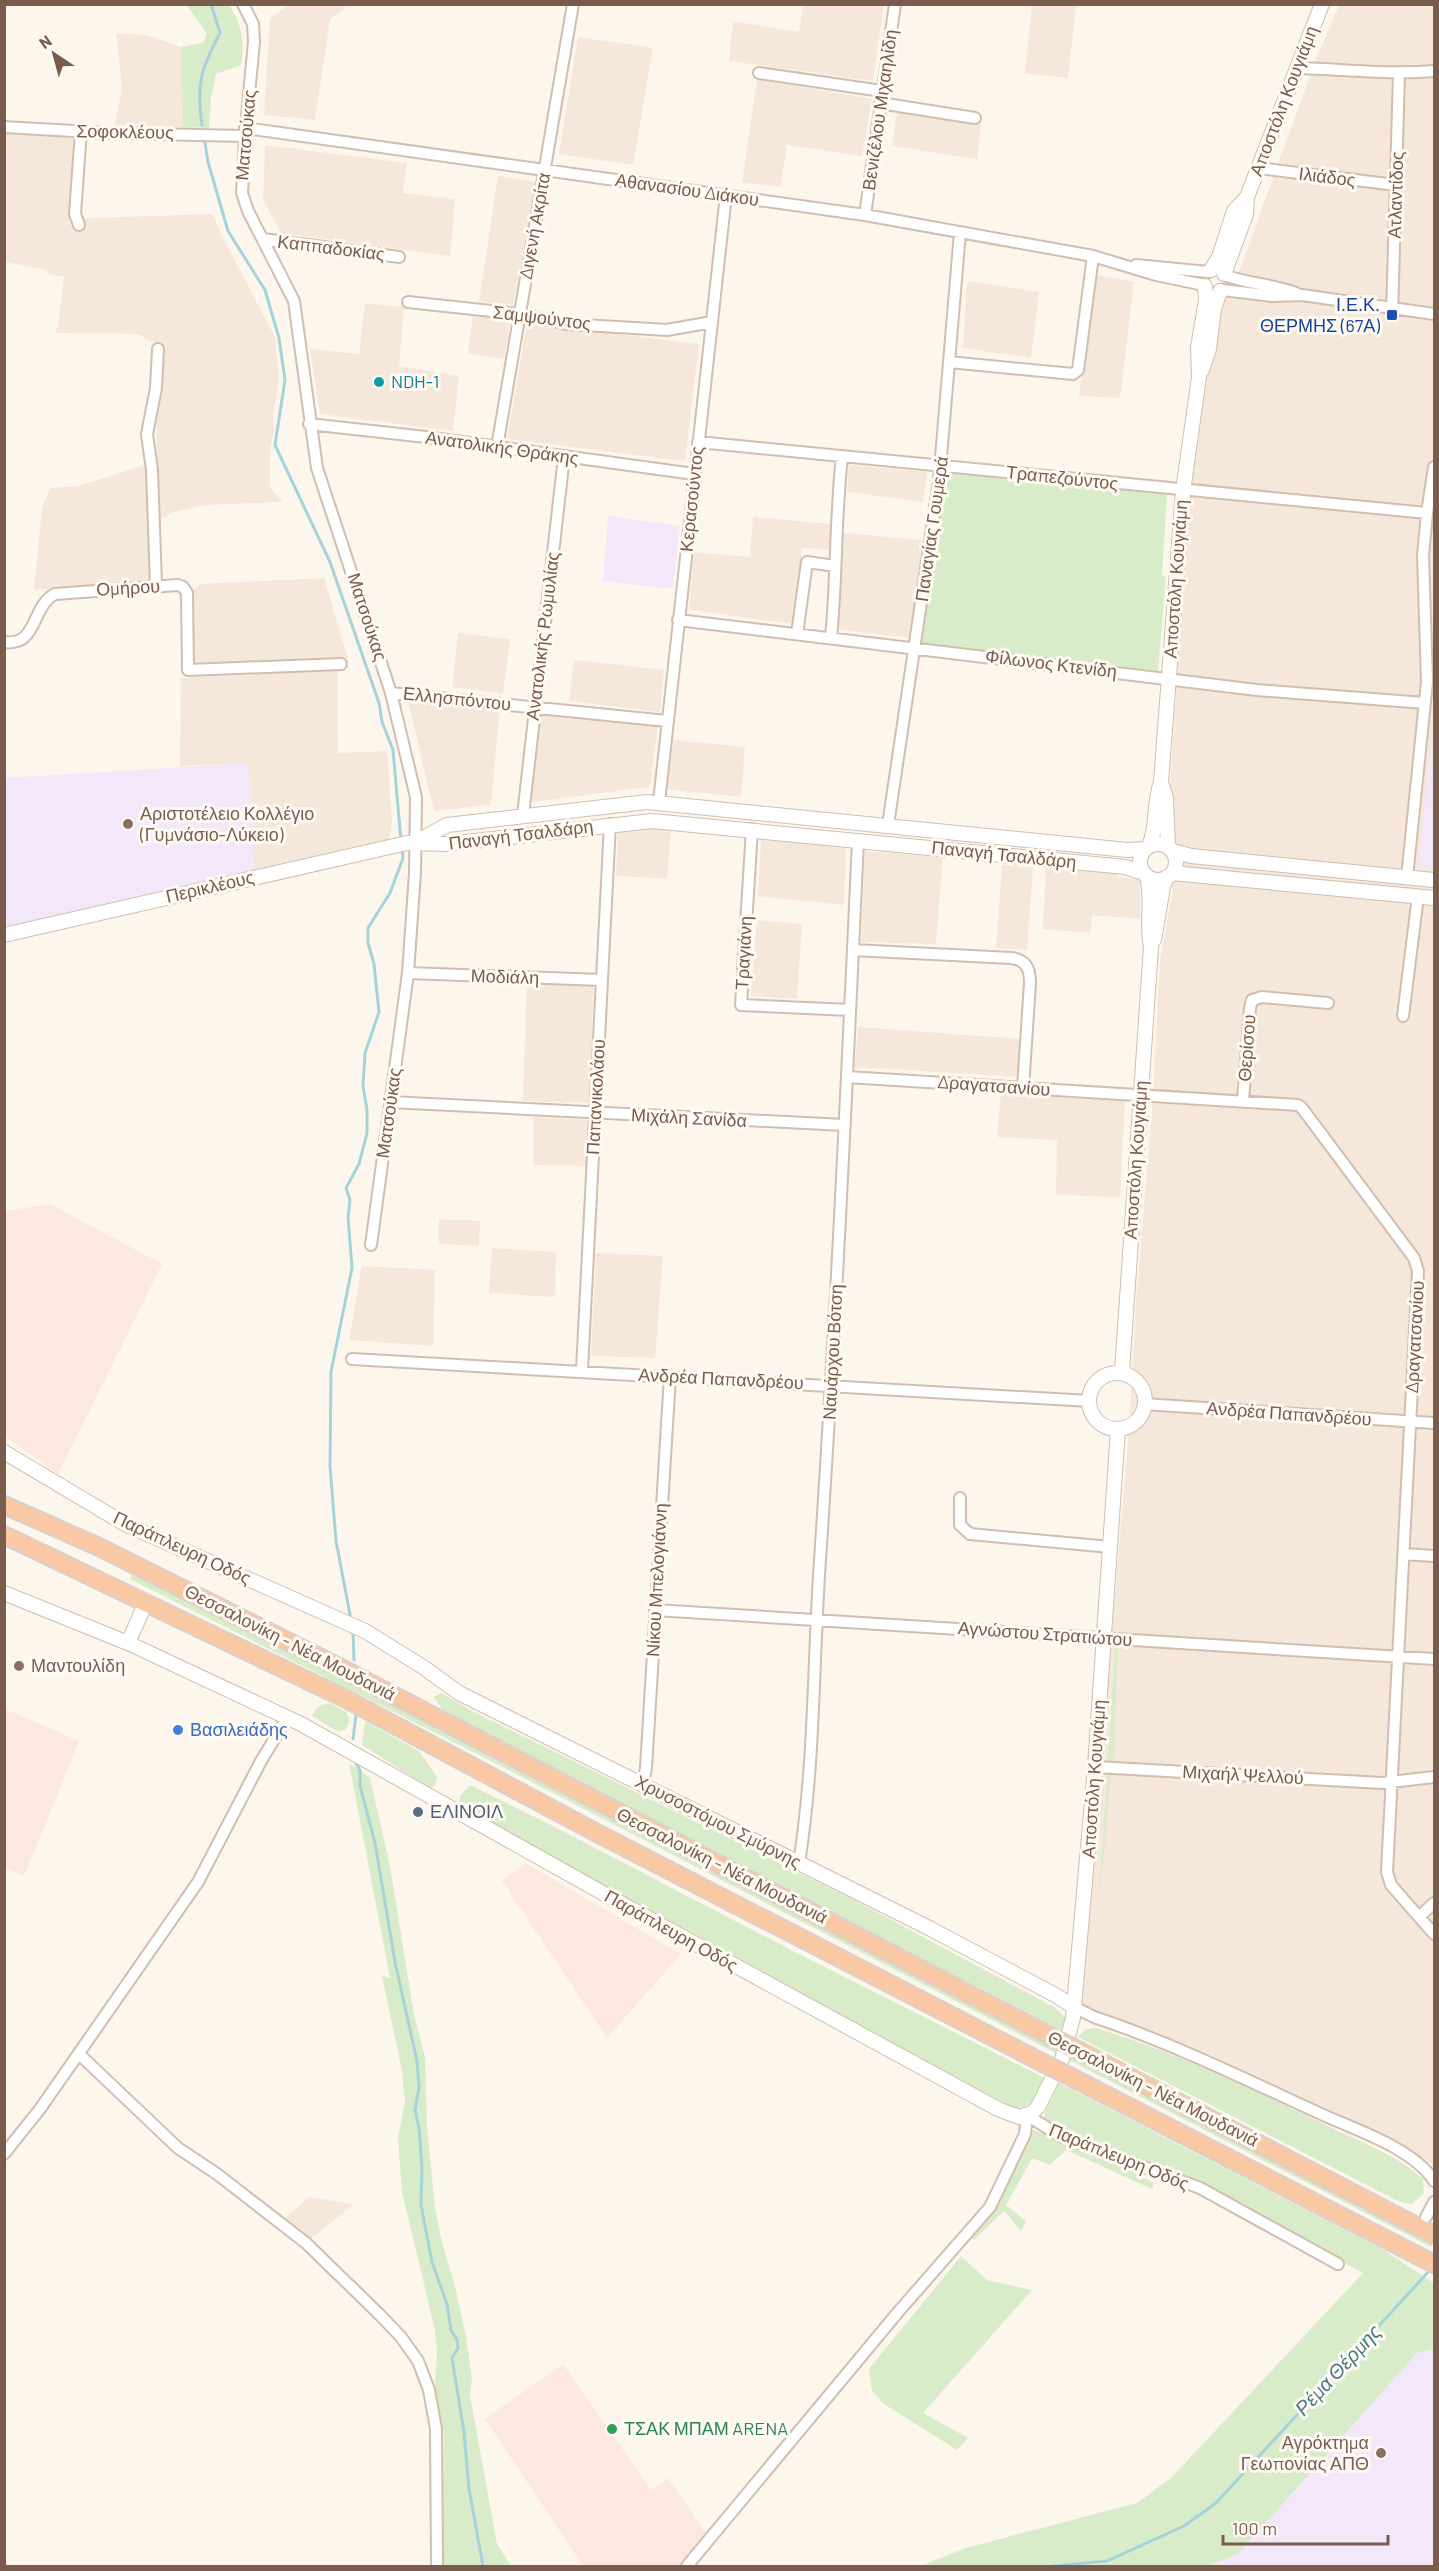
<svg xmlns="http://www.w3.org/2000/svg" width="1439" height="2571" font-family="Barlow,sans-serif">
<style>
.residential{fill:#f5e8da}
.commercial{fill:#fde8e0}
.education{fill:#f3e8fa}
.green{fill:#d8ecc9}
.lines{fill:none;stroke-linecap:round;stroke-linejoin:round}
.stream{stroke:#a5d3da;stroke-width:3}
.minor-casing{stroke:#d1beb0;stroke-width:14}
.tertiary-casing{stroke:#d1beb0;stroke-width:16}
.trunk-casing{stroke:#dad1cd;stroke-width:20}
.minor{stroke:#fff;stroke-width:10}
.tertiary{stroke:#fff;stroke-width:14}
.trunk{stroke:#f9c8a4;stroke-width:16}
.trunk-bridge-casing{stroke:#dad1cd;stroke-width:20;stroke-linecap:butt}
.trunk-bridge{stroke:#f9c8a4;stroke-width:16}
.transit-dot{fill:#1a4fb4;stroke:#fffaf3;stroke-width:2}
.culture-dot{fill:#0f9aa8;stroke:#fffaf3;stroke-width:2}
.education-dot{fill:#8d6e63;stroke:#fffaf3;stroke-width:2}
.shop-dot{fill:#3f7fe0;stroke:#fffaf3;stroke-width:2}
.service-dot{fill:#5c6f8a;stroke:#fffaf3;stroke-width:2}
.leisure-dot{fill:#2e9e5b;stroke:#fffaf3;stroke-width:2}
.labels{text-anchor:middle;stroke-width:6;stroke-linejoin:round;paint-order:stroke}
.street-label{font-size:18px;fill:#7a5c4d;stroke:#fffaf3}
.transit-label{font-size:18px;fill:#164399;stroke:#fffaf3;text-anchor:end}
.culture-label{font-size:18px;fill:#0d838f;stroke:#fffaf3;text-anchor:start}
.education-label{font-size:18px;fill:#785e54;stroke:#fffaf3;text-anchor:start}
.shop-label{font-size:18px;fill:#366cbe;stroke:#fffaf3;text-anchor:start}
.service-label{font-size:18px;fill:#4e5e75;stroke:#fffaf3;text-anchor:start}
.leisure-label{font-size:18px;fill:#27864d;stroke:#fffaf3;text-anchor:start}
.water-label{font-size:20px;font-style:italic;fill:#437c86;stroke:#fffaf3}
</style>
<rect width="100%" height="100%" fill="#fdf6ec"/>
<path class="residential" d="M290,4L342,5L345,8L330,19L315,120L264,115L270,19Z
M803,5H884L873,81L729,61L733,21L799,32Z
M1032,5H1076L1068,78L1025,73Z
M1339,5H1434V2165L1383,2137L1080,2005L1128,1442L1136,1303L1152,1112L1160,960L1173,890L1168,859L1170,785L1190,489L1216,307L1221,285L1239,272L1315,62Z
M116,33L147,35L181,47L183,127L115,125L122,87Z
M578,37L653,48L633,165L559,154Z
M757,79L872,99L862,156L787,145L780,187L742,182Z
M897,112L981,124L977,159L892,146Z
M4,131L76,138L69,221L73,228L83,222V219L92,218L213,214L221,234L275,337L279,380L273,413L274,432L270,449V488L283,502L206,505L174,512L158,521L156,411L163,374L164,345L146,339L139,334L55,333L58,327L64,276L50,275L44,269L5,262Z
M265,145L407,163L403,193L455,199L450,256L281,233L263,200Z
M498,176L536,182L513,305L479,302Z
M1095,275L1134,282L1120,398L1079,396Z
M967,281L1039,292L1031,358L963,348Z
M365,303L404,307L399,366L459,376L453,431L320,414L310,349L359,354Z
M473,314L511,320L504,359L468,353Z
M527,323L699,344L685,461L507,439Z
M144,465L149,477L151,581L34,590L42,508L50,488L79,486Z
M849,465L927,472L923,502L847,492Z
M753,517L831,524L829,550L802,548L795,624L689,610L694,552L750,557Z
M843,533L924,540L911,638L836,629Z
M324,578L348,659L193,668L191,663L192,592L200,584Z
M458,633L510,639L503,694L452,687Z
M574,660L664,670L660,712L569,701Z
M337,670L338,753L387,751L392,822L389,840L254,870L248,763L180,766L181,678Z
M407,697L500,707L491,805L434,811Z
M539,712L658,724L650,787L531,802Z
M672,740L745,747L741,797L667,789Z
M671,826L667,879L616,876L618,829Z
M761,839L846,848L844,905L758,896Z
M865,851L943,857L936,944L861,942Z
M1046,864L1117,872V877L1140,879V919L1092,915L1091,933L1043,929Z
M1002,865L1033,867L1027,950L996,948Z
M757,920L802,924L797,999L751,996Z
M527,975L594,979L589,1103L523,1101Z
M858,1027L1021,1039L1019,1077L855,1067Z
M1001,1093L1125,1100L1120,1198L1056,1194L1057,1140L997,1137Z
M533,1117L588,1120L586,1166L533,1165Z
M439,1219L480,1221L479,1246L439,1244Z
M492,1248L556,1252L555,1297L489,1293Z
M596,1253L663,1256L655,1358L591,1356Z
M362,1266L435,1270L433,1346L349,1340Z
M309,2197L354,2204L303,2245L279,2224Z"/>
<path class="commercial" d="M50,1204L162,1264L58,1474L4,1436L5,1211Z
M5,1709L79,1741L24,1876L5,1868Z
M525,1863L681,1954L607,2038L502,1881Z
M563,2364L651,2490L668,2478L708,2536L683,2566H583L485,2419Z"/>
<path class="education" d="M608,516L680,526L673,589L603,581Z
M1434,724V869L1418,867Z
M249,763L254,870L27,922L7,926L5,923V778Z
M1434,2349V2566H1209L1239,2553L1417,2353Z"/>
<path class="green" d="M187,5H229C242,25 245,41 241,65L216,74L211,98L209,128L183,127L181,47L203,43L207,34Z
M947,471L1167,494L1162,576L1166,577L1158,671L921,643Z
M132,1574L496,1756L1434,2241L1431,2247L493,1762L130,1579Z
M1115,1647H1118L1114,1746L1099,1902Z
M441,1693L472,1711L854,1900L1054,2007L1066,2018L1067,2033L444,1712L434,1697Z
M329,1703L346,1712L350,1720L346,1729L339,1732L312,1716L317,1707Z
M365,1721L419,1751L437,1777L435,1786L430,1788L362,1745Z
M349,1763L370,1778L390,1866L414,2015L425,2057L427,2128L435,2208L442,2243L455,2286L466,2336L472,2379L470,2395L475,2423L497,2544L511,2566H442L444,2436L435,2385L437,2352L435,2330L402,2192L398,2138L405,2101L402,2071L382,1976L390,1978Z
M470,1785L547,1823L791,1950L1047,2079C1038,2094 1033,2108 1014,2108L908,2055L459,1810L460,1796Z
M1096,2028C1176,2052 1257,2091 1332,2128C1363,2143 1397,2155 1423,2179L1424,2193L1412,2204L1400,2202L1078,2037L1086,2029Z
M1059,2083L1379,2247L1434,2283V2349L1417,2353L1239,2553L1209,2566H921L966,2548L1137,2503L1171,2478L1363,2273L1205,2188L1051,2125L1044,2120L1045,2112Z
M1033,2130L1113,2162L1154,2183L1152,2189L1066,2150L1050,2165L1032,2158L1006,2205L1026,2221L1021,2231L1004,2211L974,2240L971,2237L996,2209Z
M961,2256L987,2280L1032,2290L923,2413L968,2438L957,2450L884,2404L872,2391L869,2369Z"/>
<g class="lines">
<path class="stream" d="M202,125C196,83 201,69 220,33L211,4
M205,143L208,162L228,231L265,290L279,338L285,380L275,445L330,562L379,703L382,722L393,750L401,841
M351,1620L336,1541L330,1466L331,1372L352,1268L348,1217L350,1200L346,1188L359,1164L367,1133V1110L363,1086L365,1053L379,1012L374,964L368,943V928L390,893L403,858L402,848
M353,1632L354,1660
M353,1739L356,1715
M354,1759L360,1771V1786L375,1843L395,1962L417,2061L419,2087L415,2110L419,2128L422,2167L421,2205L432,2262L447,2304L451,2330L457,2340L458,2348L452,2358L464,2432L469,2489L483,2566
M1053,2566L1107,2561L1184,2526L1216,2503L1431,2269"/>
<g class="minor-casing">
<path id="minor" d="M243,4L253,24L254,42L245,136L242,193L248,211L294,301L317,468L391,693L416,797L415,873L408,973L371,1245
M1297,68C1343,69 1389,75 1434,71
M759,73L882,91
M880,103L975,118
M4,127L108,133L245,136
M245,128L865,215L1093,256L1156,275L1204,285
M1258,168L1396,185
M865,215L895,4
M79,225L75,214L81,131
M263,239L399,257
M1136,265L1208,272
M1224,275C1248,284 1272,284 1296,293
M1222,290L1273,296L1302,295L1434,314
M408,302L519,314L567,324L667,330L712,322
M1392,315L1399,74
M949,362L1073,374L1078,370L1093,256
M309,424L426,437L694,474
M698,442L1427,513
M497,447L573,4
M156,585L152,470L147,434L156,388L158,349
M678,620L1257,690L1425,703
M797,634L807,562L835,566
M831,638C837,578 835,517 842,457
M4,642C38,647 31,606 55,594L178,585L183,587L187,593L188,670L341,664
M391,693L667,721
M659,802L726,195
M523,815L564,457
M888,825L939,481L960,232
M752,829L741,1005L850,1010
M1407,877L1427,682L1423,555L1427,513L1434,467
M853,950L1011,958C1026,960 1030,968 1030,983L1023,1088
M408,973L602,980
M1403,1016L1418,896
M847,1077L1298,1105L1302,1108L1414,1258L1418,1271L1387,1872L1391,1885L1434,1934
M1243,1101L1250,1008L1252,1000L1262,997L1328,1003
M390,1102L844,1125
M352,1359L1090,1401
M582,1370L610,824
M1144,1404L1434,1423
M960,1498V1525L970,1534L1110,1547
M1404,1554L1434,1556
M655,1610L1434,1659
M1095,1767L1382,1783L1434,1777
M643,1783L646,1768L670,1376
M799,1863C815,1763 813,1660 820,1560C836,1320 847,1080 858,841
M1419,1917L1434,1903
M1074,2007L1094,2017C1172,2043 1247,2080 1321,2114C1356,2130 1413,2148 1434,2181
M79,2054L178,2148L217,2174L306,2243L380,2315L401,2337L418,2361L429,2390L436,2429L437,2566
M4,2154L40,2109L198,1882L261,1761L287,1718
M1426,2217L1434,2202
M687,2566L899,2311L990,2207L1025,2134L1027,2115L1060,2136L1200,2188L1338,2264"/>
</g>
<g class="tertiary-casing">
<path id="tertiary" d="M1211,270L1219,257L1234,211L1247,197
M1224,274L1246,214L1247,197L1322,4
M1202,370L1209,349L1214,309L1220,291
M1161,782L1166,798L1168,847
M416,842L447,825L647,802L1127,850L1145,849
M1140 862a18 18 0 1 1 36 0a18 18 0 1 1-36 0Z
M1149,846C1158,827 1153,804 1161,782L1183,491L1199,377L1198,348L1206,300L1205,286
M1173,851L1191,856L1434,880
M1172,873L1434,898
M4,935L407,843L448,844L652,821L1125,867L1144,873
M1154,940L1163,887L1167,877
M1122,1372L1151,947C1146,924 1153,900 1147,876
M1089 1401a28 28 0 1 1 56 0a28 28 0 1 1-56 0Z
M4,1452L125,1524L365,1631L423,1667L459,1693L929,1928L1057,1996L1074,2007
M4,1593L128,1643L301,1724L626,1906L998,2109L1019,2117L1032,2113L1038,2107L1062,2059L1073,2018L1095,1767L1118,1429
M128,1643L146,1602"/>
</g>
<g class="trunk-casing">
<path id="trunk" d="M4,1505L97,1546L337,1666L1058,2040
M4,1535L342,1697L595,1832L1043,2063
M1080,2051L1434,2235
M1071,2077L1434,2264"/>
</g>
<use href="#minor" class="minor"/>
<use href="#tertiary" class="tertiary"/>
<use href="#trunk" class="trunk"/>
<g class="trunk-bridge-casing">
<path id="trunk-bridge" d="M1058,2040L1080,2051
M1043,2063L1071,2077"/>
</g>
<use href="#trunk-bridge" class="trunk-bridge"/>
</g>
<rect class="transit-dot" x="1386" y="309" width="12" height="12" rx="3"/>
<circle class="culture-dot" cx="379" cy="382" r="6"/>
<g class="education-dot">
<circle cx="128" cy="824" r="6"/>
<circle cx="19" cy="1666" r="6"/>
<circle cx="1381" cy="2453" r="6"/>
</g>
<circle class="shop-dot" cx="178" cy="1730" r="6"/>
<circle class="service-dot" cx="418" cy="1812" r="6"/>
<circle class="leisure-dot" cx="612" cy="2429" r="6"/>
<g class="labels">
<g class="street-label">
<text transform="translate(1284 101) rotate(-69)" y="6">Αποστόλη Κουγιάμη</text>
<text transform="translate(880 110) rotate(-82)" y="6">Βενιζέλου Μιχαηλίδη</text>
<text transform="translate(125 132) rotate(1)" y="6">Σοφοκλέους</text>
<text transform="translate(246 135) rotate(-85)" y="6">Ματσούκας</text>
<text transform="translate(1327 177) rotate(7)" y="6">Ιλιάδος</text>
<text transform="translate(687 190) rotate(8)" y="6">Αθανασίου Διάκου</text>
<text transform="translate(1396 195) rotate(-88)" y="6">Ατλαντίδος</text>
<text transform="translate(535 226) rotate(-80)" y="6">Διγενή Ακρίτα</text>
<text transform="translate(331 248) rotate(7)" y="6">Καππαδοκίας</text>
<text transform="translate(542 318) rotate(7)" y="6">Σαμψούντος</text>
<text transform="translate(502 448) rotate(8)" y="6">Ανατολικής Θράκης</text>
<text transform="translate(1062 478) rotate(6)" y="6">Τραπεζούντος</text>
<text transform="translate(692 499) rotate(-84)" y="6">Κερασούντος</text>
<text transform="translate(932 529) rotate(-82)" y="6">Παναγίας Γουμερά</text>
<text transform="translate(1176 579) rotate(-86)" y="6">Αποστόλη Κουγιάμη</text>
<text transform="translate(128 588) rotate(-3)" y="6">Ομήρου</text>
<text transform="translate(367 617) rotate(72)" y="6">Ματσούκας</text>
<text transform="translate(543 636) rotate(-83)" y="6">Ανατολικής Ρωμυλίας</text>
<text transform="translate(1051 664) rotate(7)" y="6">Φίλωνος Κτενίδη</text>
<text transform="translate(457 699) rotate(6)" y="6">Ελλησπόντου</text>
<text transform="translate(521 835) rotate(-7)" y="6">Παναγή Τσαλδάρη</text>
<text transform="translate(1004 855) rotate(6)" y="6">Παναγή Τσαλδάρη</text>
<text transform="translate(210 887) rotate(-13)" y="6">Περικλέους</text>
<text transform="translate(744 953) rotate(-87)" y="6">Τραγιάνη</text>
<text transform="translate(505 977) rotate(2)" y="6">Μοδιάλη</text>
<text transform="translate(1247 1048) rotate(-86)" y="6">Θερίσου</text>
<text transform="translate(994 1086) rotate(4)" y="6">Δραγατσανίου</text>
<text transform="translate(596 1097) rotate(-87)" y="6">Παπανικολάου</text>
<text transform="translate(389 1113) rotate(-82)" y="6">Ματσούκας</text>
<text transform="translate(689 1118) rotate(3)" y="6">Μιχάλη Σανίδα</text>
<text transform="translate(1136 1160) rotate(-86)" y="6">Αποστόλη Κουγιάμη</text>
<text transform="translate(1415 1337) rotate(-87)" y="6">Δραγατσανίου</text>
<text transform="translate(833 1352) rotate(-87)" y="6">Ναυάρχου Βότση</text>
<text transform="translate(721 1379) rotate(3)" y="6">Ανδρέα Παπανδρέου</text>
<text transform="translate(1289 1414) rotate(4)" y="6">Ανδρέα Παπανδρέου</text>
<text transform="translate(182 1548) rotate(25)" y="6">Παράπλευρη Οδός</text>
<text transform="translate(657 1580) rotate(-87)" y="6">Νίκου Μπελογιάννη</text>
<text transform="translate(1045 1634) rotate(4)" y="6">Αγνώστου Στρατιώτου</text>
<text transform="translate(290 1643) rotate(27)" y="6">Θεσσαλονίκη - Νέα Μουδανιά</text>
<text transform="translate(1243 1775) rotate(3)" y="6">Μιχαήλ Ψελλού</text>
<text transform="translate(1094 1779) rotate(-86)" y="6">Αποστόλη Κουγιάμη</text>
<text transform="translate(718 1822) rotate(27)" y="6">Χρυσοστόμου Σμύρνης</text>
<text transform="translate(722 1866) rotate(27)" y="6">Θεσσαλονίκη - Νέα Μουδανιά</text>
<text transform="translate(671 1931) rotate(29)" y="6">Παράπλευρη Οδός</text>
<text transform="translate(1153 2089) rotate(27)" y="6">Θεσσαλονίκη - Νέα Μουδανιά</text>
<text transform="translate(1119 2157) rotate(22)" y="6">Παράπλευρη Οδός</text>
</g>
<g class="transit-label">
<text x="1380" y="311">Ι.Ε.Κ.<tspan x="1380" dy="21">ΘΕΡΜΗΣ (67Α)</tspan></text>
</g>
<g class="culture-label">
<text x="391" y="388">NDH-1</text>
</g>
<g class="education-label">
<text x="140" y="820">Αριστοτέλειο Κολλέγιο<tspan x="140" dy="21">(Γυμνάσιο-Λύκειο)</tspan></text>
<text x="31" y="1672">Μαντουλίδη</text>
<text x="1369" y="2449" text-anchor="end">Αγρόκτημα<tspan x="1369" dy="21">Γεωπονίας ΑΠΘ</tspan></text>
</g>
<g class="shop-label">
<text x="190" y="1736">Βασιλειάδης</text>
</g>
<g class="service-label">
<text x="430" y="1818">ΕΛΙΝΟΙΛ</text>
</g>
<g class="leisure-label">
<text x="624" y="2435">ΤΣΑΚ ΜΠΑΜ ARENA</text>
</g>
<g class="water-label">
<text transform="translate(1338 2370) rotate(-47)" y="7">Ρέμα Θέρμης</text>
</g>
</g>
<rect width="1439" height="2571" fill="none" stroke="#7a5c4d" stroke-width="12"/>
<g transform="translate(54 54) rotate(324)" stroke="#fffaf3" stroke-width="4.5" paint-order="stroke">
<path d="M0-4.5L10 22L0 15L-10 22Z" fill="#7a5c4d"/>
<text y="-9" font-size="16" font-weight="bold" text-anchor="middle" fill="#7a5c4d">N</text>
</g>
<path d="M1223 2535v9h165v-9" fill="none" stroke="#7a5c4d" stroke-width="3"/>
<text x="1232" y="2535" font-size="18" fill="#7a5c4d" stroke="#fffaf3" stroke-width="4.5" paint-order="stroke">100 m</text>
</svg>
